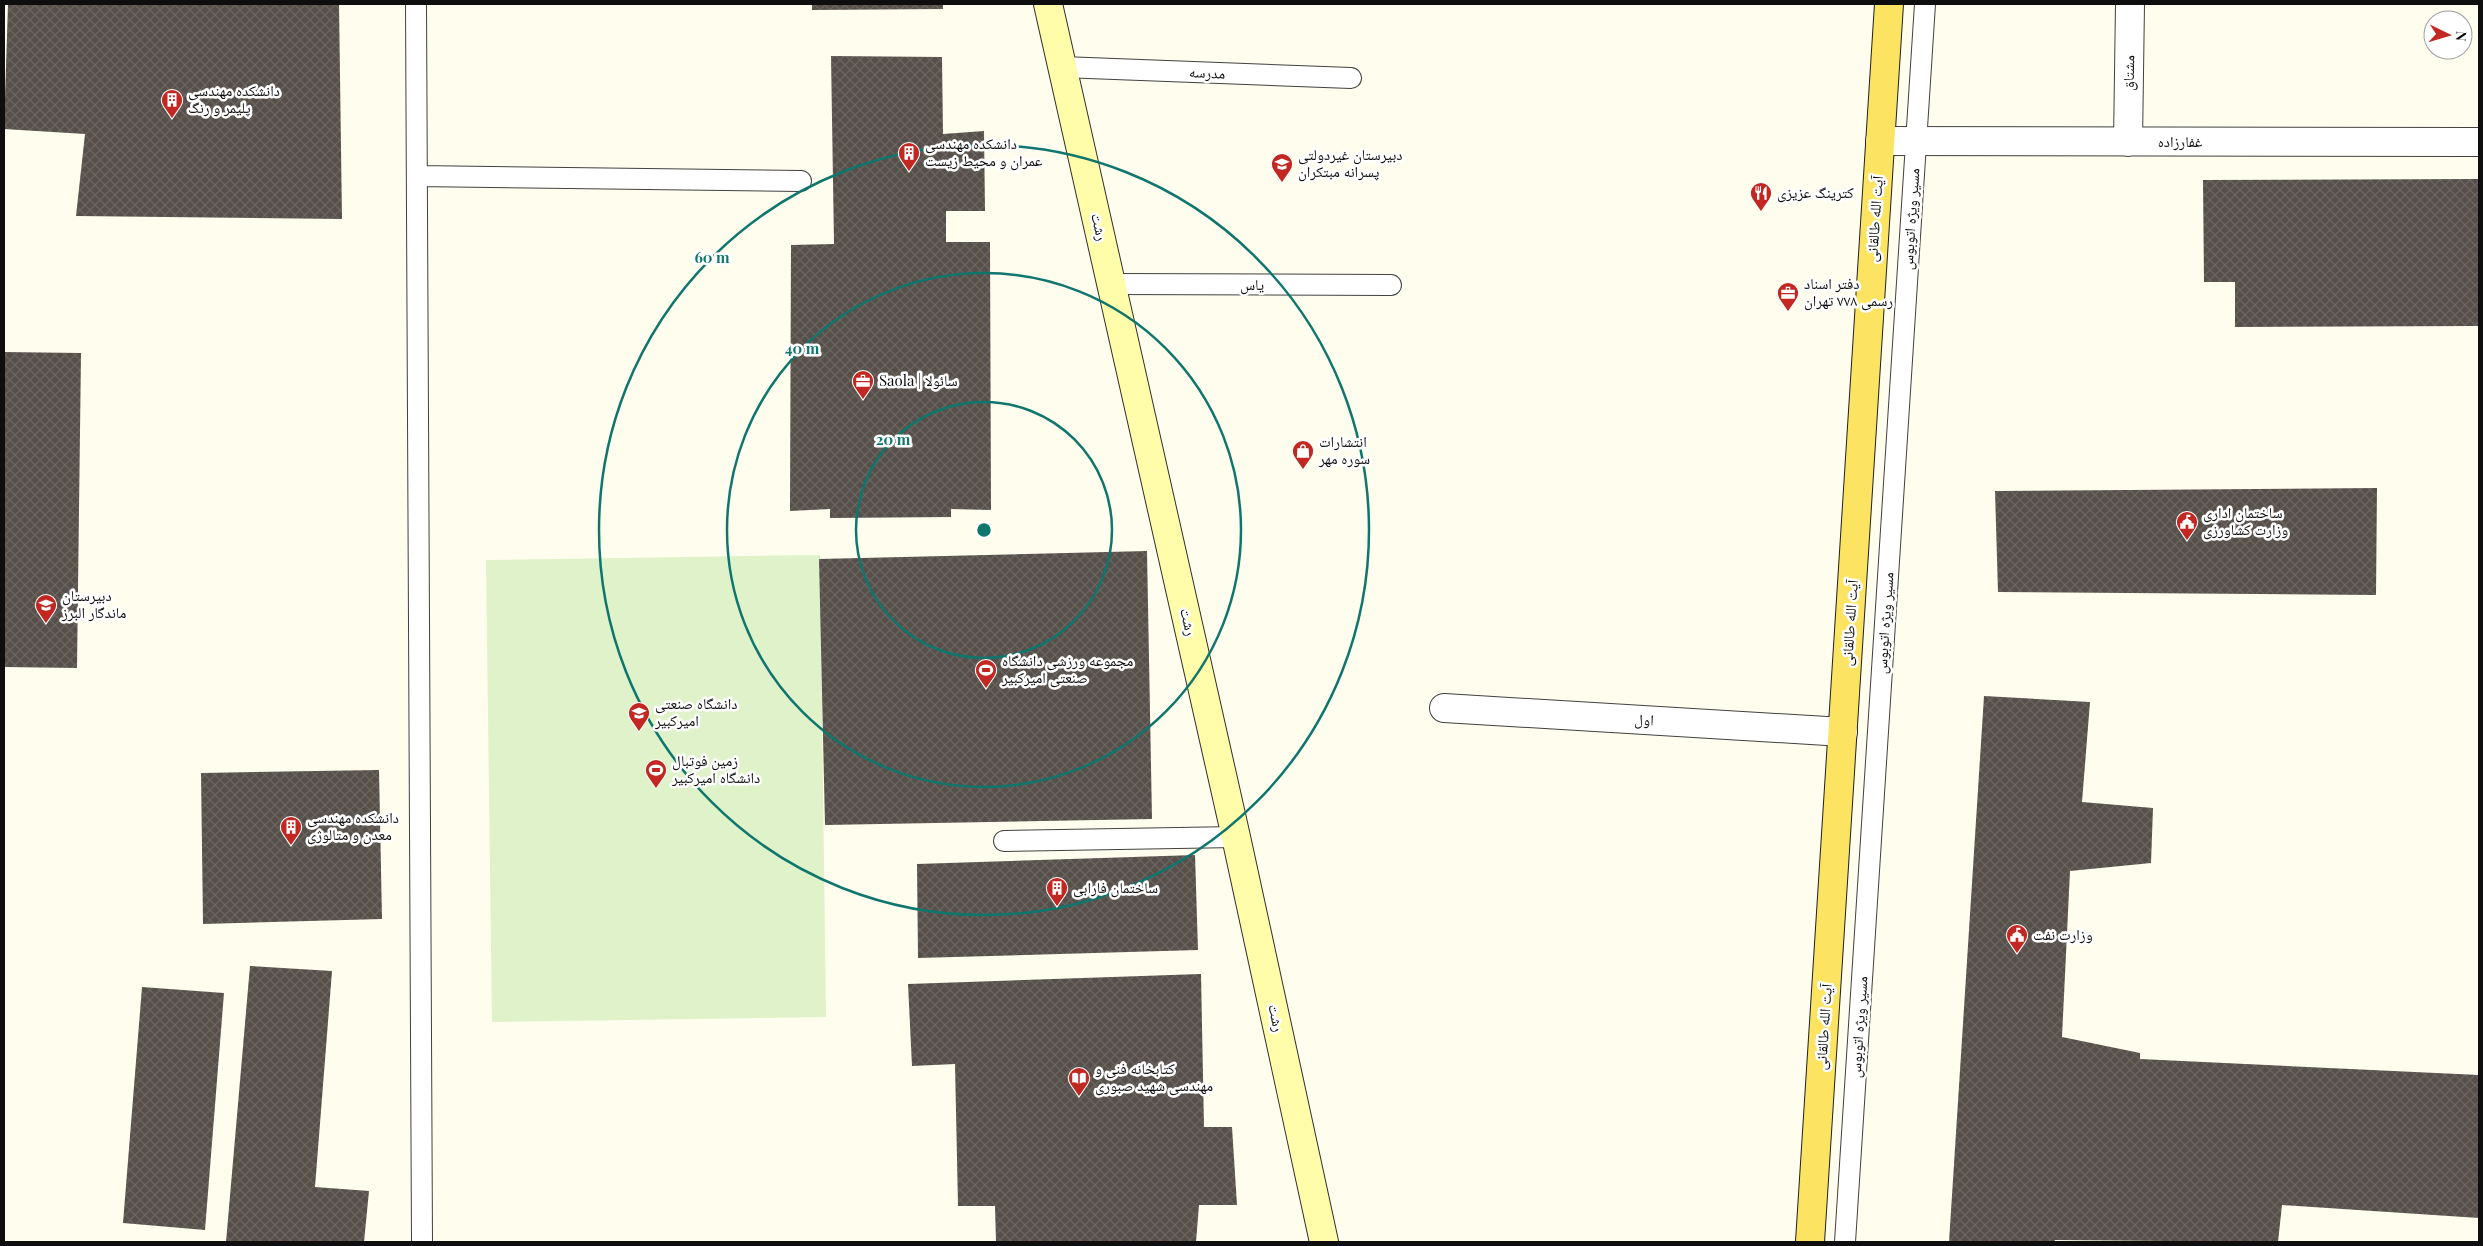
<svg xmlns="http://www.w3.org/2000/svg" width="2483" height="1246" font-family="'Playfair Display','Noto Naskh Arabic',serif">
<style>
.pitch{fill:#e0f2c9}
.building{fill:url(#building-cross-hatch)}
.lines{fill:none;stroke-linecap:round;stroke-linejoin:round}
.lane-casing{stroke:#414141;stroke-width:22}
.street-casing{stroke:#414141;stroke-width:30}
.secondary-casing{stroke:#303030;stroke-width:30}
.primary-casing{stroke:#1f1f1f;stroke-width:30}
.lane{stroke:#fff;stroke-width:20}
.street{stroke:#fff;stroke-width:28}
.secondary{stroke:#fffda9;stroke-width:28}
.primary{stroke:#fce361;stroke-width:28}
.ring{fill:none;stroke:#0f766e;stroke-width:2.5}
.labels{text-anchor:middle;stroke-width:5;stroke-linejoin:round;paint-order:stroke}
.street-label{font-size:15px;fill:#0e0e0e;stroke:#fff}
.poi-label{font-size:15px;fill:#0e0e0e;stroke:#fff;text-anchor:start}
.centre{fill:#0f766e;stroke:#fff;stroke-width:2.5}
.ring-label{font-size:15px;text-anchor:middle;font-weight:bold;fill:#0f766e;stroke:#fff;stroke-width:5;stroke-linejoin:round;paint-order:stroke}
</style>
<defs>
<pattern id="building-cross-hatch" width="8" height="8" patternUnits="userSpaceOnUse" patternTransform="scale(1.25)"><rect width="8" height="8" fill="#57504a"/><path d="M0 0l8 8M0 8l8-8" fill="none" stroke="#6a6560"/></pattern>
</defs>
<rect width="100%" height="100%" fill="#fffdee"/>
<path class="pitch" d="M820,555L826,1017L492,1022L486,560Z"/>
<path class="building" d="M8,4H339L342,219L76,216L85,134L4,129Z
M812,4H943V9L812,10Z
M831,56L942,57L943,134L984,131L985,211H946V242H990L991,510L951,509V517L830,518V509L790,511L791,245L834,244Z
M2479,179V326L2235,327V282H2204L2203,180Z
M4,352L81,353L77,668L4,667Z
M2377,488L2376,595L1998,592L1995,491Z
M1147,551L1152,819L825,825L819,559Z
M1984,696L2090,702L2082,802L2153,808L2151,863L2070,871L2062,1037L2140,1053V1059L2479,1075V1218L2282,1205L2278,1242L2055,1240L2054,1242H1949Z
M379,770L382,919L203,924L201,773Z
M1195,855L1198,950L918,958L917,864Z
M250,966L332,971L315,1187L369,1191L364,1242H226Z
M1201,974L1204,1127H1232L1237,1205H1199L1196,1242H996L995,1206H958L955,1064L912,1066L908,984Z
M142,987L224,993L205,1230L123,1223Z"/>
<g class="lines">
<g class="lane-casing">
<path id="lane" d="M416,4L422,1242
M1062,67L1351,78
M417,176L801,181
M1112,284L1391,285
M1004,841L1236,837
M1845,1242L1925,4"/>
</g>
<g class="street-casing">
<path id="street" d="M1880,141L2479,142
M2128,142L2130,4
M1444,708L1843,732"/>
</g>
<g class="secondary-casing">
<path id="secondary" d="M1048,4L1236,837L1324,1242"/>
</g>
<g class="primary-casing">
<path id="primary" d="M1810,1242L1889,4"/>
</g>
<use href="#lane" class="lane"/>
<use href="#street" class="street"/>
<use href="#secondary" class="secondary"/>
<use href="#primary" class="primary"/>
</g>
<g class="ring">
<circle cx="984" cy="530" r="128"/>
<circle cx="984" cy="530" r="257"/>
<circle cx="984" cy="530" r="385"/>
</g>
<defs>
<g id="building-pin" transform="scale(1.125)"><path d="M0 17L-7.5 6A9.5 9.5 0 1 1 7.5 6Z" fill="#c22721" stroke="#fff"/><path d="M-4-6H4V6H1V3H-1V6H-4ZM-2.5-4.3h1.7v1.8h-1.7ZM.8-4.3h1.7v1.8H.8ZM-2.5-1h1.7V.8h-1.7ZM.8-1h1.7V.8H.8Z" fill="#fff"/></g>
<g id="school-pin" transform="scale(1.125)"><path d="M0 17L-7.5 6A9.5 9.5 0 1 1 7.5 6Z" fill="#c22721" stroke="#fff"/><path d="M0-5L7-2L0 1L-7-2ZM-4 1L0 2.5L4 1V4Q0 6-4 4Z" fill="#fff"/></g>
<g id="restaurant-pin" transform="scale(1.125)"><path d="M0 17L-7.5 6A9.5 9.5 0 1 1 7.5 6Z" fill="#c22721" stroke="#fff"/><path d="M-5-6h1v4h1v-4h1v4h1v-4h1v5L-1.5 .5V6h-2V.5L-5-1ZM5-6V6H3V1.5H1.5Q1.5-4 5-6Z" fill="#fff"/></g>
<g id="office-pin" transform="scale(1.125)"><path d="M0 17L-7.5 6A9.5 9.5 0 1 1 7.5 6Z" fill="#c22721" stroke="#fff"/><path d="M-6-3h4V-5.5h4V-3h4V5H-6ZM-1-4.5V-3h2v-1.5ZM-6 0V1H6V0Z" fill="#fff"/></g>
<g id="shop-pin" transform="scale(1.125)"><path d="M0 17L-7.5 6A9.5 9.5 0 1 1 7.5 6Z" fill="#c22721" stroke="#fff"/><path d="M-5-2.5h2.3a2.7 3.5 0 0 1 5.4 0H5L5.5 6h-11ZM-1.5-2.5h3a1.5 2.3 0 0 0-3 0Z" fill="#fff"/></g>
<g id="civic-pin" transform="scale(1.125)"><path d="M0 17L-7.5 6A9.5 9.5 0 1 1 7.5 6Z" fill="#c22721" stroke="#fff"/><path d="M-.6-6.5H3V-4.5H.6V-3L4-1V1h2V6H-6V1h2V-1L-.6-3ZM-1.2 2.5V6h2.4V2.5Z" fill="#fff"/></g>
<g id="stadium-pin" transform="scale(1.125)"><path d="M0 17L-7.5 6A9.5 9.5 0 1 1 7.5 6Z" fill="#c22721" stroke="#fff"/><path d="M0-5a6.5 5 0 1 0 0 10a6.5 5 0 1 0 0-10ZM-3.5-1.8h7v3.6h-7Z" fill="#fff"/></g>
<g id="university-pin" transform="scale(1.125)"><path d="M0 17L-7.5 6A9.5 9.5 0 1 1 7.5 6Z" fill="#c22721" stroke="#fff"/><path d="M0-5L7-2L0 1L-7-2ZM-4 1L0 2.5L4 1V4Q0 6-4 4Z" fill="#fff"/></g>
<g id="library-pin" transform="scale(1.125)"><path d="M0 17L-7.5 6A9.5 9.5 0 1 1 7.5 6Z" fill="#c22721" stroke="#fff"/><path d="M-6-4Q-3-5.5-.7-3.5V5Q-3 3-6 4ZM6-4Q3-5.5 .7-3.5V5Q3 3 6 4Z" fill="#fff"/></g>
</defs>
<g fill-rule="evenodd">
<use href="#building-pin" x="172" y="100"/>
<use href="#building-pin" x="909" y="153"/>
<use href="#school-pin" x="1282" y="164"/>
<use href="#restaurant-pin" x="1761" y="193"/>
<use href="#office-pin" x="1788" y="293"/>
<use href="#office-pin" x="863" y="381"/>
<use href="#shop-pin" x="1303" y="451"/>
<use href="#civic-pin" x="2187" y="522"/>
<use href="#school-pin" x="46" y="605"/>
<use href="#stadium-pin" x="986" y="670"/>
<use href="#university-pin" x="639" y="713"/>
<use href="#stadium-pin" x="656" y="770"/>
<use href="#building-pin" x="291" y="827"/>
<use href="#building-pin" x="1057" y="888"/>
<use href="#civic-pin" x="2017" y="935"/>
<use href="#library-pin" x="1079" y="1078"/>
</g>
<g class="labels">
<g class="street-label">
<text transform="translate(1207 73) rotate(2)" y="5">مدرسه</text>
<text transform="translate(2129 73) rotate(-89)" y="5">مشتاق</text>
<text x="2180" y="147">غفارزاده</text>
<text transform="translate(1875 219) rotate(-86)" y="5">آیت الله طالقانی</text>
<text transform="translate(1911 219) rotate(-86)" y="5">مسیر ویژه اتوبوس</text>
<text transform="translate(1099 227) rotate(77)" y="5">رشت</text>
<text x="1252" y="290">یاس</text>
<text transform="translate(1188 622) rotate(77)" y="5">رشت</text>
<text transform="translate(1850 623) rotate(-86)" y="5">آیت الله طالقانی</text>
<text transform="translate(1885 623) rotate(-86)" y="5">مسیر ویژه اتوبوس</text>
<text transform="translate(1644 720) rotate(3)" y="5">اول</text>
<text transform="translate(1276 1018) rotate(78)" y="5">رشت</text>
<text transform="translate(1824 1027) rotate(-86)" y="5">آیت الله طالقانی</text>
<text transform="translate(1859 1027) rotate(-86)" y="5">مسیر ویژه اتوبوس</text>
</g>
<g class="poi-label">
<text x="188" y="96">دانشکده مهندسی<tspan x="188" dy="17">پلیمر و رنگ</tspan></text>
<text x="925" y="149">دانشکده مهندسی<tspan x="925" dy="17">عمران و محیط زیست</tspan></text>
<text x="1298" y="160">دبیرستان غیردولتی<tspan x="1298" dy="17">پسرانه مبتکران</tspan></text>
<text x="1777" y="198">کترینگ عزیزی</text>
<text x="1804" y="289">دفتر اسناد<tspan x="1804" dy="17">رسمی ۷۷۸ تهران</tspan></text>
<text x="879" y="386">Saola | سائولا</text>
<text x="1319" y="447">انتشارات<tspan x="1319" dy="17">سوره مهر</tspan></text>
<text x="2203" y="518">ساختمان اداری<tspan x="2203" dy="17">وزارت کشاورزی</tspan></text>
<text x="62" y="601">دبیرستان<tspan x="62" dy="17">ماندگار البرز</tspan></text>
<text x="1002" y="666">مجموعه ورزشی دانشگاه<tspan x="1002" dy="17">صنعتی امیرکبیر</tspan></text>
<text x="655" y="709">دانشگاه صنعتی<tspan x="655" dy="17">امیرکبیر</tspan></text>
<text x="672" y="766">زمین فوتبال<tspan x="672" dy="17">دانشگاه امیرکبیر</tspan></text>
<text x="307" y="823">دانشکده مهندسی<tspan x="307" dy="17">معدن و متالوژی</tspan></text>
<text x="1073" y="893">ساختمان فارابی</text>
<text x="2033" y="940">وزارت نفت</text>
<text x="1095" y="1074">کتابخانه فنی و<tspan x="1095" dy="17">مهندسی شهید صبوری</tspan></text>
</g>
</g>
<circle cx="984" cy="530" r="8" class="centre"/>
<g class="ring-label">
<text x="712" y="263">60 m</text>
<text x="802" y="354">40 m</text>
<text x="893" y="445">20 m</text>
</g>
<rect width="2483" height="1246" fill="none" stroke="#0e0e0e" stroke-width="10"/>
<g transform="translate(2448 35) rotate(95)"><circle r="24" fill="#ffffff" stroke="#9f9f9f"/>
<path d="M0-4L9 19L0 12L-9 19Z" fill="#c22721"/>
<text y="-8" font-size="14" font-weight="bold" text-anchor="middle" fill="#0e0e0e">N</text>
</g>
</svg>
